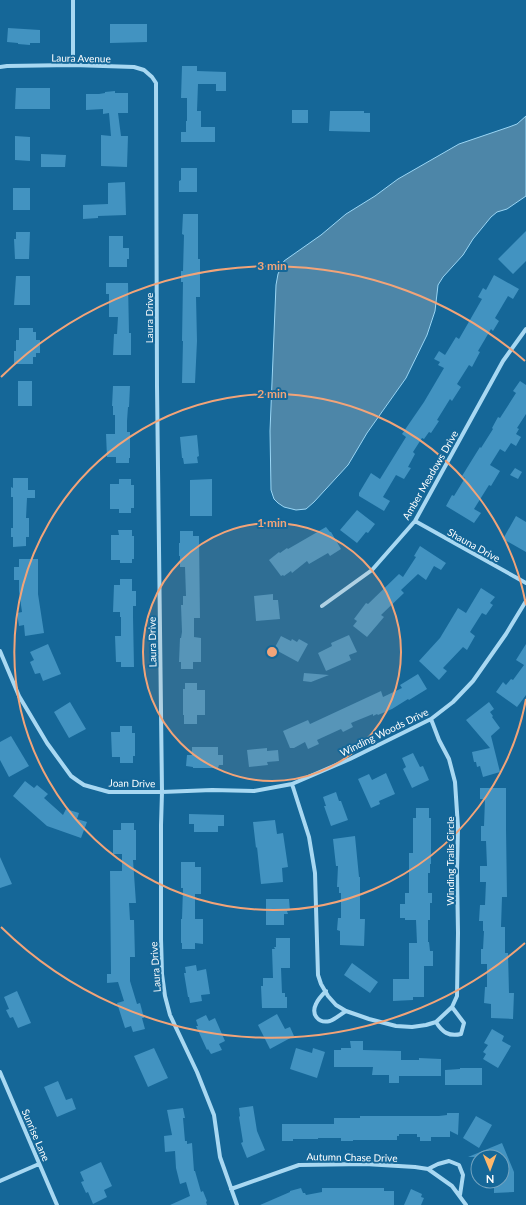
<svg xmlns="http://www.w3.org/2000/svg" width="526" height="1205" font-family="Lato,sans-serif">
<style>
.water{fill:#4d86a8;stroke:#9ad6f5}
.building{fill:#4293c1}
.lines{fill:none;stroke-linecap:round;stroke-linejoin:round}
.street{stroke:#a8d8f2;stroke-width:4}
.ring{fill:none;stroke:#f2a479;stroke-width:2}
.labels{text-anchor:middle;stroke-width:4;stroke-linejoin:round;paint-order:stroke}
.street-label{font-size:10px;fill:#fff;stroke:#156798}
.centre{fill:#f2a479;stroke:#156798;stroke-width:2}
.ring-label{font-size:12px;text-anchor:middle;font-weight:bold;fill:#f2a479;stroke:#156798;stroke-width:4;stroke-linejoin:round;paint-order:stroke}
</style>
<rect width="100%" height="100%" fill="#156798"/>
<path class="water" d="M526,116V196L507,209L497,212L491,217L473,239L463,255L443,277L438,285L435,311L427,335L406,378L367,433L348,465L314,502L306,509L296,510L284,507L278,503L274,499L271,490L270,431L276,285L278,274L284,261L321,235L346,214L375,196L398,179L459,144L509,127L517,124Z"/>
<path class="building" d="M110,24H147V42L110,43Z
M8,28L40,30V43H30V45L18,44V43L7,42Z
M182,66H197V71L226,72V91H216V84H198L197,111H201V127H215V142H181V132H186V121H187V98H181Z
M16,88H50V109H15Z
M115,91V93H128V113H118L121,136H128L127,167L101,166V135L111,136L109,113L103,114V109L86,110V94H99L105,93V92Z
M292,110H308V123H292Z
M330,111H364V113H370V132L329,131Z
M15,136L30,137V161L15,160Z
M41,154L66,155L65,167H41Z
M181,168H197V192H179V181L181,180Z
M125,182L126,215L98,216V218L83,219V205L108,204V183Z
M13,188H30V210H13Z
M183,214H198V259H200V297H196L197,341L195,383H182L183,341H182L183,282H181V271H183L184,235L182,234Z
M526,231V261L513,274L498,259Z
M16,232H30L29,259H15L14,239H16Z
M109,236H123V248H129V259H127V267H109Z
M494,275L519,289L513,299L508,296L495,318L499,321L493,331L491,329L478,351L480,352L472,367L469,365L457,384L461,387L452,401L450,399L437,420L439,421L431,433L429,432L424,439L422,438L413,452L415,454L408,467L411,468L404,479L396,475L383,497L390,501L384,511L359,496V493L371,473L380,479L406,437L402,434L424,402L444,368L438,365L440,362L434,359L439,351L445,355L456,337L459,339L482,299L478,297L483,288L486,290Z
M16,276H30V305H14Z
M106,283H128L129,333H131V355H113L114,334H117L118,317H109V294H106Z
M19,328H33V332H36V340H40V353H36V357H33V364H14V351H16V340H19Z
M18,381H32V406H18Z
M520,381L526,385V414L517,428L519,429L516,434L521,437L516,446L511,443L505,452L500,449L490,465L500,471L491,486L489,485L474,509L481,513L474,523L446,506L452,495L454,496L465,478L462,476L480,447L481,448L493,429L492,428L498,417L500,418L516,393L513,391Z
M113,386H130L129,407H128L127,421V432H130V458H129V463H116V457H107L106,434H115V415H113V406H112Z
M197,435L199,456L197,457L198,463L184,464L183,458H182L180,437Z
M515,468L522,472L518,479L510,475Z
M13,478H28V490H35V498H27L26,518H29V537H26V546L13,547V537H11V528H13V497H11V487L13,488Z
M119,479H131V485H134V508H131V513H119V509H110V484H119Z
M212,479V516H190V480Z
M357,510L375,524L368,533L366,532L357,543L340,530Z
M516,516L526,522V552L503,539Z
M326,527L330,532H331L341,549L330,556L328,553L309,564L307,561L292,573L291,571L284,576L283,575L281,576L269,560L279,552L280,553L287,548L288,549Z
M118,530H132V536H134V559H132V563H120V560H111V535H119Z
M180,531H193V536H199L200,618H194V637L201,638V662H193V669H181V662H179L180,638H181L182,632L181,605H183V596H186L185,567H180V556H179V543H180Z
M420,546L446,563L441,570L434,566L426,580L418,574L401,590L404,593L381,615L384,617L367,637L353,626L357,621L354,619L366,603L368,604L399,574L403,577L416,557L414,556Z
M19,559H38V594L44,633L25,636L24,625L19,626L17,613L22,612L19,591V580H14V567H19Z
M120,579H132V591H136V606H133V617L134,667H121V662H116L115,636H121V617H120V612H113L114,585H120Z
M481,588L495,597L490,603L493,605L486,615L482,613L470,632L475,636L467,650L463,647L443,668L447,671L439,680L419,661L440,638L458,608L466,613Z
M273,594V600H278L280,619L256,621L254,596Z
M349,635L357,652L349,655L351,660L326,671L318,653L332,646L331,643Z
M281,636L291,641L292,639L297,642L299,639L308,644L298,662L274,649Z
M48,644L61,674L43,681L40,673L35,674L30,662L34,660L30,652Z
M526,644V695L517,707L496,692L503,682L506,685L511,679L513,680L524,665L516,660Z
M304,673L329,675L311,682L303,681Z
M418,674L427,689L409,700L408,699L392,709L378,715L377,714L373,716V714L351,723L353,727L343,732L341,729L317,740L319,744L308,749L305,742L294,748H290L283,731L308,720L310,724L381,691L383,697L402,688L400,685Z
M185,683H197V690H205V715H197V724H184V715H183V689H185Z
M70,702L86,729L69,738L54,712Z
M489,702L494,709L490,712L493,716L492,717L500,728L491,736L500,772L483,777L480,766L477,767L476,762H474L472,752L490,748L466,720Z
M120,726H132V733H135V756H133V763H120V757H112L111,732H120Z
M11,736L29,766L9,777L0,760V742Z
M192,747H218V755H223V765H219L218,768H193V767L186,766L187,755H192Z
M267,748V751L278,750L279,761L267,762L268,765L249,767L247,750Z
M413,753L420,767L423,766L429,780L412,788L403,769L406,767L402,758Z
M386,773L395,794L379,801L380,804L371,808L358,779L369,774L372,780Z
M25,781L34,788L37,785L48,794L44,798L63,815L66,809L79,813L77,819L87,822L81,838L47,826L13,796Z
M480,788H506V829L507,897H502L501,927H505V953H508L509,993H514L513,1019L491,1018V1004L484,1003L485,987H487V964H481V949H483L484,931H483V921H479L480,905H485L486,882H480V866H487L486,841H481V826H484L485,799H480Z
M336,792L339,801H341L348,820L331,826L324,806H326L323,797Z
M416,808H429V818H431V864H430V873H428V893H432V903H430V920H428V942H429L430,951H433V966H424V997H413V1000L393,1001V979H409V943H417L416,920H405V918H400V904H405V893H409V853H413V818H416Z
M189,814L224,815V826H218V832H194V824H189Z
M275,820L277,834L283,833L288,867L282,868L283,882L261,884L257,847L256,848L253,822Z
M121,823H134V830H136V860H133L136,903H129L130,920H134L135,957H130V981L137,1004L140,1003L144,1018H142L145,1029L133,1032L131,1026L125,1028L117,1003L124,1001L118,982L107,983V974H111L110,871H122V854H113V830H121Z
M355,836L359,877H360V919H365L364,946L340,945V931L337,930L338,918H341V893H339V887H337L338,866H336L333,839Z
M0,857L12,884L0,888Z
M181,862H195V867H201V894H195V919H203V944L195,943V949H182V943H181V919H182L183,888H181Z
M266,899H289L290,911H287L288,914H284V925H266Z
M276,938H290V968H281L282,993H285V997H287V1008H262L261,986H263V978H273L272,949H275L274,947H276Z
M352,963L378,982L370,993L344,975Z
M196,965L197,971L206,969L210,994L201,995L202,1001L190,1003L189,997H188L184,973H186L185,967Z
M17,991L31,1023L18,1028L13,1017L10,1018L6,1010L9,1009L4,997Z
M277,1014L285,1029L290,1027L294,1036L270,1049L258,1025Z
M206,1015L209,1021L215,1018L225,1041L219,1044L222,1050L211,1054L208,1049L207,1050L196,1026H198L196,1020Z
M492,1029L504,1036L502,1041L511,1046L498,1068L483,1059L486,1054L483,1052L488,1045L484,1043Z
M350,1041H363V1050L401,1051V1060H419V1058L441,1059V1076H399V1083H389V1075H372L373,1067H334V1050H341V1048H351Z
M154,1048L168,1078L148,1087L134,1056Z
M296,1048L312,1053L313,1048L325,1052L317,1078L290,1069Z
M460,1068H482V1085H445V1070L460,1069Z
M58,1081L66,1100L72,1098L76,1109L57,1117L44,1087Z
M253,1106L257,1131L265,1150L247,1158L241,1143L243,1142L239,1117L240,1116L239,1108Z
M183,1108L185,1118H183L185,1141H187V1144L192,1143L194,1171H195L201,1192L203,1191L207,1201L206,1202L207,1205H170L190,1196L186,1182L180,1184L176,1168L175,1151L165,1152L164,1136L172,1135L167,1110Z
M447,1113H459L458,1135L450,1131V1137H431V1141H420V1137H417V1134H399V1136H397V1140H353V1141H341V1138H318V1139H293V1141H282V1124H334V1118H360V1116H439L447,1115Z
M476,1116L492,1125L479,1148L463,1138Z
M502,1143L514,1172V1192L494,1193V1181H502V1157H468Z
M101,1162L112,1186L104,1190L107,1197L93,1204L88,1192L86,1193L81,1182L84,1181L80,1172Z
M301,1188L303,1193H305L306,1195L322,1192V1188H384V1191H394V1205H260L290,1192V1191Z
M411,1189L422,1194L421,1197L424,1198L421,1205H404Z"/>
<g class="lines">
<path class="street" d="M73,65V0
M0,67L7,66L73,65L134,67L144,70L152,77L156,83L157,386L162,792L161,825V939L162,974L165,996L170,1015L197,1072L214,1115L220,1157L237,1205
M415,521L526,583
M322,606L372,570L415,521L503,361L526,329
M0,651L19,696L47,743L71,776L78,781L84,785L109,792H162L212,790L254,791L292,784L350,759L431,719L453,702L473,681L506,634L526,601
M292,784L309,837L315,873L318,975L321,984L328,996L336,1005L346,1011L369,1019L396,1026L412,1027L426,1025L436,1022L452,1007L457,996L458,933L457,871L458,827L455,782L449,759L439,740L431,719
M326,991C322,995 318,999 316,1004C311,1014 318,1024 330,1021C335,1019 341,1014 346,1011
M436,1022C442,1032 449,1037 461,1034L464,1023L452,1007
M0,1072L57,1205
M428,1169L438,1164L449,1161L459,1165L463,1175L460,1195
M0,1181L39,1164
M231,1189L299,1165L365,1164L415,1167L428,1169L452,1186L466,1205"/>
</g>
<circle cx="272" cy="652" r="129" fill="#f2a479" fill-opacity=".12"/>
<g class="ring">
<circle cx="272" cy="652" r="129"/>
<path d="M526 699A258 258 0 1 1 526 605"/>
<path d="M525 943A386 386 0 0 1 1 927M1 377A386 386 0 0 1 525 361"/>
</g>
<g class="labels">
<g class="street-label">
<text transform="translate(81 58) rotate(1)" y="4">Laura Avenue</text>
<text transform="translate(149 318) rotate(-90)" y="4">Laura Drive</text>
<text transform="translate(430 475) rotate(-60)" y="4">Amber Meadows Drive</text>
<text transform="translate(474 545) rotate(29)" y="4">Shauna Drive</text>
<text transform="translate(152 642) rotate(-91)" y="4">Laura Drive</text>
<text transform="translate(384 732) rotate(-26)" y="4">Winding Woods Drive</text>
<text transform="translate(132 783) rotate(1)" y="4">Joan Drive</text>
<text transform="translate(450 861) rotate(-90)" y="4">Winding Trails Circle</text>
<text transform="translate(155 967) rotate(-94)" y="4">Laura Drive</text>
<text transform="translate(36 1135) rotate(67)" y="4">Sunrise Lane</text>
<text transform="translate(352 1157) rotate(1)" y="4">Autumn Chase Drive</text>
</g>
</g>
<circle cx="272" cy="652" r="6" class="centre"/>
<g class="ring-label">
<text x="272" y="270">3 min</text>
<text x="272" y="398">2 min</text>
<text x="272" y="527">1 min</text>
</g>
<g transform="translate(490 1169) rotate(179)"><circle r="19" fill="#156798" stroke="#73a4c1"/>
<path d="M0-3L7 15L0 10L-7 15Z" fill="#ffb769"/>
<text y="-6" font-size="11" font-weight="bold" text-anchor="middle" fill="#ffffff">N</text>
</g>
</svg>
